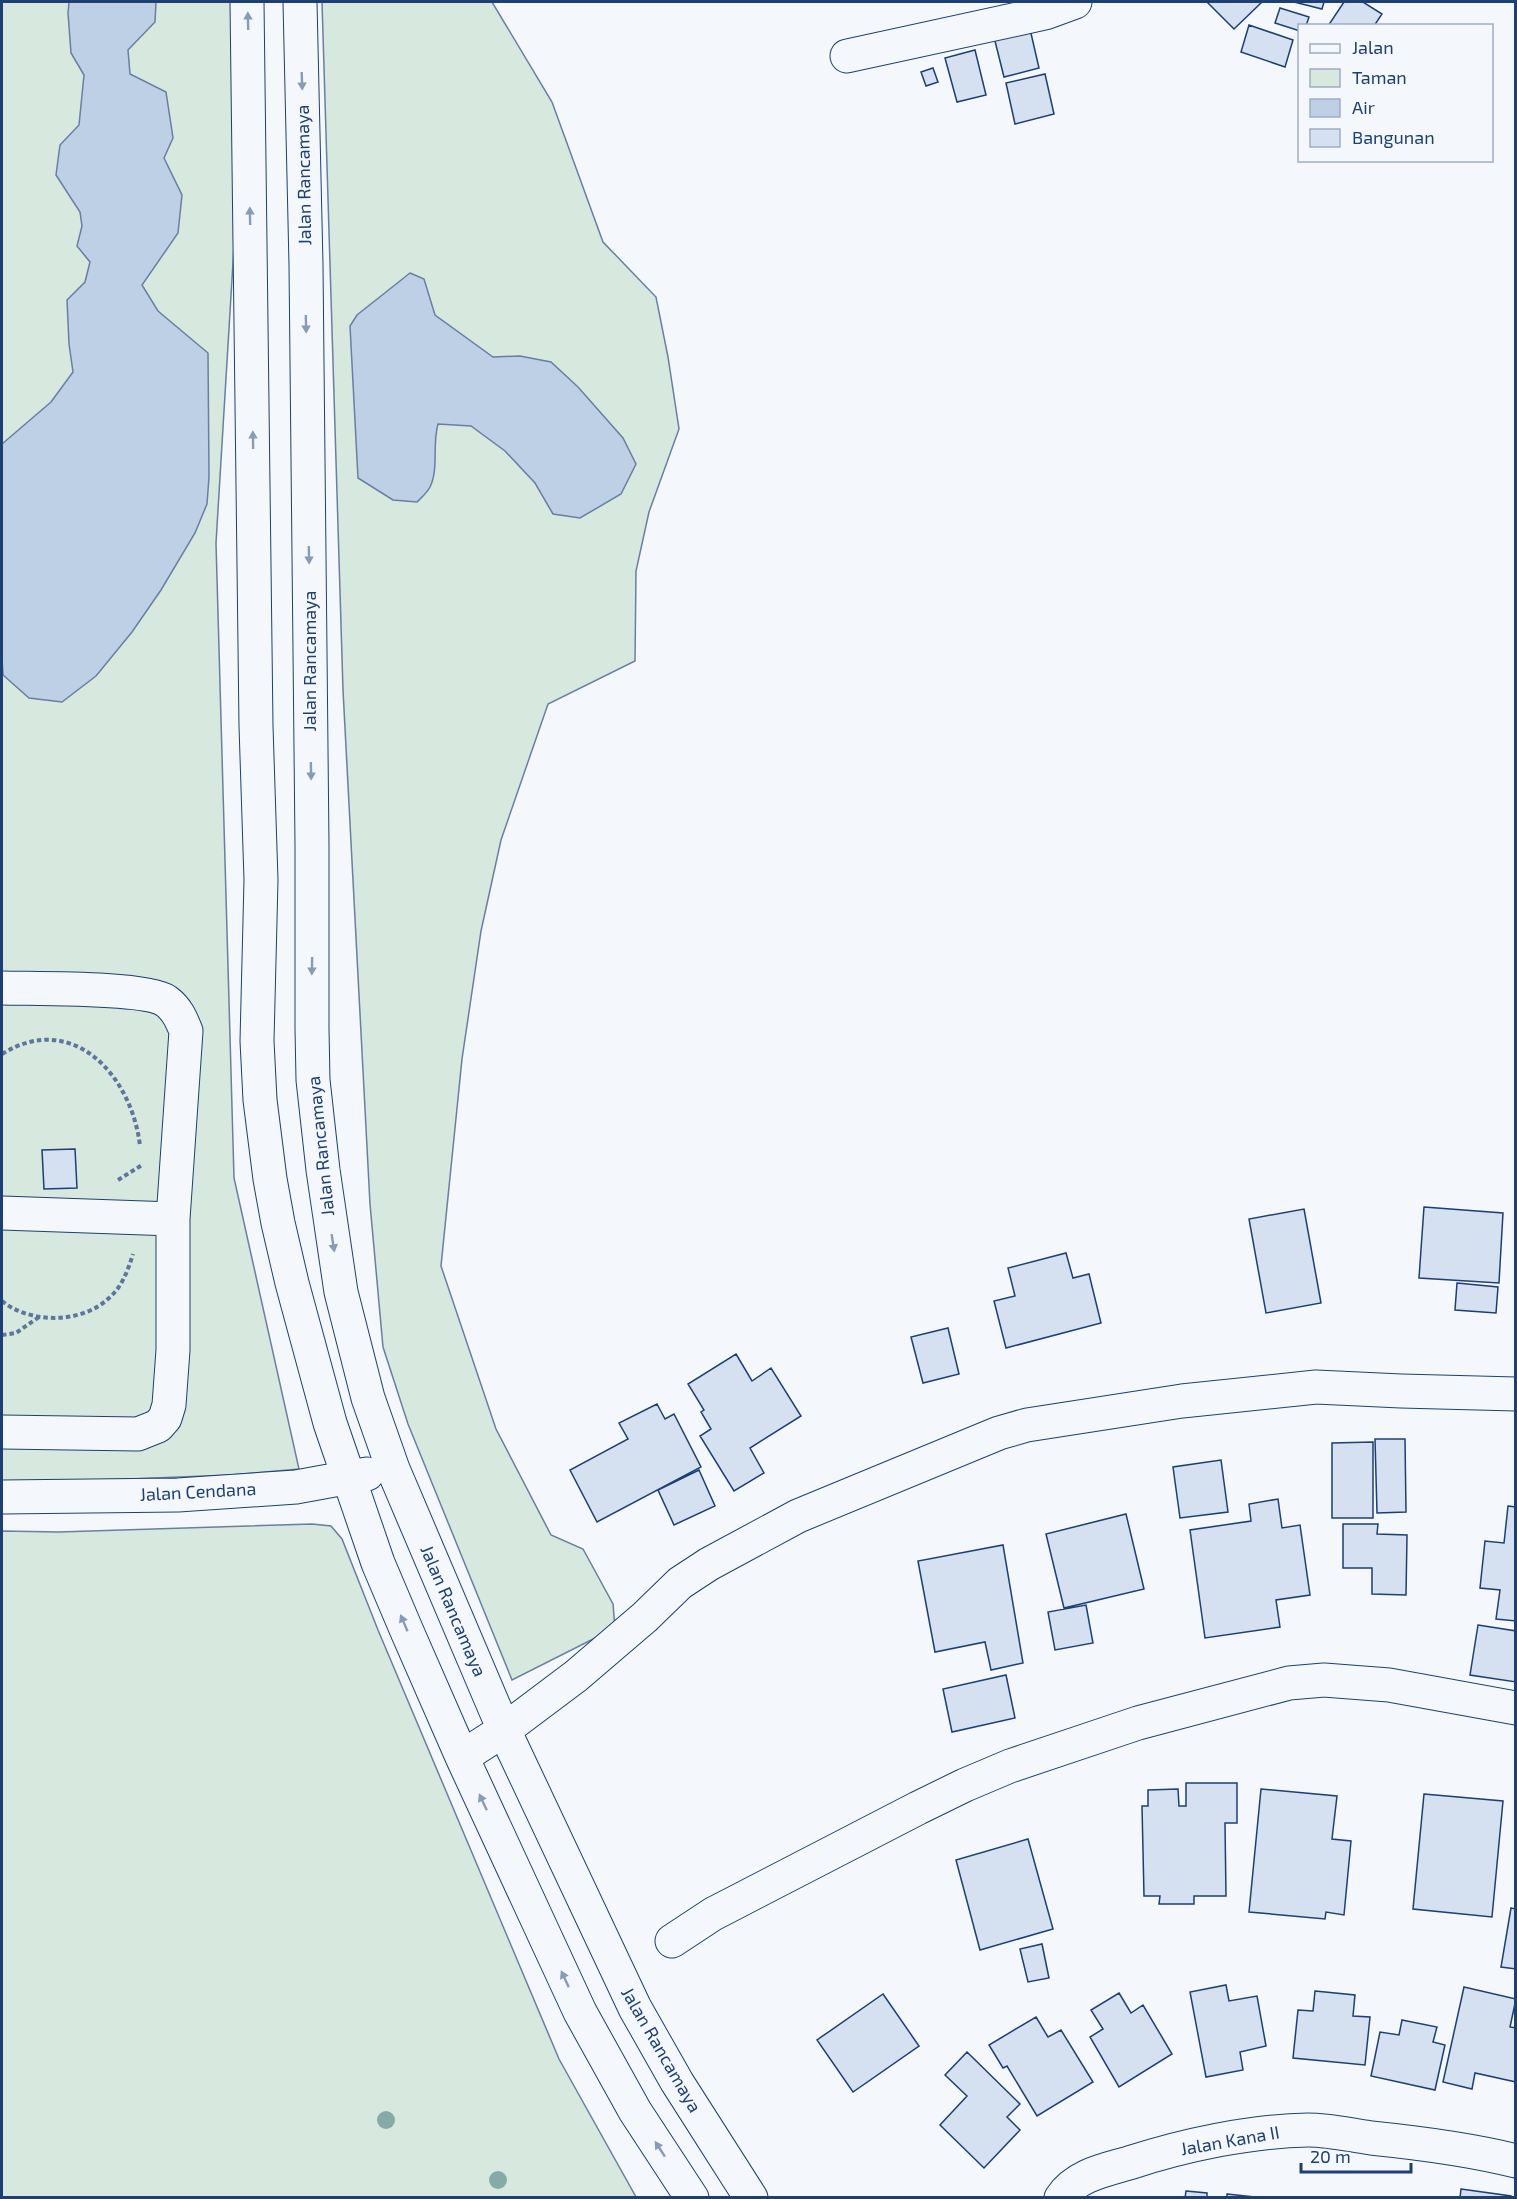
<svg xmlns="http://www.w3.org/2000/svg" width="1517" height="2199" font-family="'Exo 2',sans-serif">
<style>
.green{fill:#d7e8df;stroke:#687fa3;stroke-width:1.5}
.water{fill:#bed0e5;stroke:#687fa3;stroke-width:1.5}
.building{fill:#d5e0f0;stroke:#1d3f73;stroke-width:1.5}
.lines{fill:none;stroke-linecap:round;stroke-linejoin:round}
.minor-casing{stroke:#1d3f73;stroke-width:35}
.path{stroke:#5e769c;stroke-width:4;stroke-dasharray:4.5 3;stroke-linecap:butt}
.minor{stroke:#f4f7fb;stroke-width:33}
.tree{fill:#86aba6}
.oneway{fill:#889bb7}
.labels{text-anchor:middle;stroke-width:4.5;stroke-linejoin:round;paint-order:stroke}
.street-label{font-size:18px;fill:#1d3f73;stroke:#f4f7fb}
</style>
<rect width="100%" height="100%" fill="#f4f7fb"/>
<path class="green" d="M2,2H246L248,15L216,543L234,1178L299,1469L230,1475L2,1484Z
M322,2H492L552,102L603,242L656,297L668,357L679,429L649,512L636,571L635,661L548,704L501,840L481,931L462,1059L441,1266L496,1429L551,1535L583,1549L613,1604L615,1628L512,1680L408,1424L383,1347L370,1204L343,690Z
M312,1524L331,1526L342,1539L378,1630L559,2059L636,2197H2V1531L59,1532Z"/>
<path class="water" d="M69,2H156L155,22L128,50L130,74L166,92L173,138L164,158L182,195L178,233L142,285L158,311L208,353L209,477L207,504L195,533L161,590L132,632L96,676L62,702L29,698L3,675L2,658V444L51,402L73,372L69,344L67,300L85,282L90,262L77,246L82,226L80,212L56,175L60,145L79,125L84,75L71,53L68,13Z
M410,273L424,279L435,315L493,357L520,356L551,362L578,387L623,438L636,464L621,494L580,518L553,514L535,483L505,451L471,426L438,424C432,444 439,469 430,487C427,493 421,498 417,502L393,500L358,478L350,326L357,315Z"/>
<path class="building" d="M1207,2H1262L1234,29Z
M1294,2H1324L1322,9Z
M1344,2H1363L1382,14L1374,26H1328Z
M1280,8L1309,17L1306,26H1300V31L1275,23Z
M1249,25L1293,40L1285,67L1241,52Z
M1030,29L1039,68L1004,77L994,37Z
M975,50L986,95L957,102L945,58Z
M933,68L938,82L926,86L921,72Z
M1045,74L1054,114L1015,124L1006,83Z
M75,1149L77,1188L44,1189L42,1150Z
M1424,1207L1503,1213L1499,1283L1419,1278Z
M1304,1209L1321,1303L1266,1313L1249,1219Z
M1066,1253L1073,1278L1089,1274L1101,1323L1006,1348L994,1301L1015,1296L1008,1268Z
M1457,1283L1498,1287L1496,1313L1455,1310Z
M948,1328L959,1374L923,1383L911,1337Z
M736,1354L752,1381L771,1368L801,1416L750,1448L764,1473L734,1491L700,1436L711,1429L701,1412L704,1410L688,1384Z
M657,1404L665,1419L674,1414L701,1467L597,1522L570,1470L628,1439L619,1423Z
M1375,1439H1405L1406,1512L1377,1513Z
M1373,1442V1518H1332V1443Z
M1221,1460L1228,1512L1180,1518L1173,1467Z
M699,1470L715,1506L674,1525L658,1490Z
M1278,1499L1282,1528L1300,1525L1310,1595L1276,1600L1280,1627L1205,1638L1190,1530L1251,1521L1249,1504Z
M1508,1506L1516,1507V1621L1496,1619L1500,1590L1480,1588L1485,1541L1504,1543Z
M1126,1514L1144,1589L1064,1608L1046,1534Z
M1343,1524H1378L1377,1534L1407,1535L1406,1595L1372,1594V1568H1343Z
M1003,1545L1023,1663L991,1670L985,1642L935,1652L918,1561Z
M1086,1605L1093,1643L1055,1650L1048,1612Z
M1478,1625L1516,1631V1682L1470,1675Z
M1006,1675L1015,1718L952,1732L943,1689Z
M1186,1783H1237V1823H1225L1226,1896H1194V1904H1159L1160,1896H1144L1142,1806H1148V1790L1178,1789L1179,1806H1186Z
M1261,1789L1337,1796L1332,1839L1351,1841L1344,1915L1326,1912L1325,1919L1249,1912Z
M1424,1794L1503,1801L1492,1917L1413,1909Z
M1028,1839L1053,1929L980,1950L956,1860Z
M1511,1908L1516,1909V1969L1501,1967Z
M1042,1944L1049,1978L1028,1982L1020,1949Z
M1226,1985L1229,2001L1257,1996L1266,2046L1240,2052L1243,2070L1206,2077L1190,1992Z
M1464,1987L1516,1999L1510,2027L1516,2028V2082L1475,2073L1472,2089L1443,2082Z
M1315,1991L1355,1995L1353,2016L1370,2017L1365,2065L1293,2058L1298,2010L1313,2011Z
M1119,1993L1131,2013L1143,2005L1172,2054L1119,2087L1090,2037L1103,2029L1091,2010Z
M883,1994L919,2046L853,2092L817,2040Z
M1036,2017L1048,2037L1061,2030L1093,2082L1037,2116L1007,2066L1003,2068L989,2045Z
M1402,2020L1437,2027L1433,2042L1445,2045L1435,2090L1371,2076L1380,2032L1399,2035Z
M967,2052L1020,2104L1007,2117L1020,2130L984,2168L940,2125L967,2096L945,2075Z
M1461,2189L1511,2196V2198H1460Z
M1186,2191L1207,2193V2198H1185Z
M1227,2194L1255,2197L1227,2198Z"/>
<g class="lines">
<g class="minor-casing">
<path id="minor" d="M247,2L256,726L261,880L257,1041L260,1100L270,1179L278,1223L292,1283L330,1423L378,1563L406,1629L462,1757L580,2012L635,2111L692,2198
M300,2L306,265L312,845V1029L313,1080L323,1170L341,1292L368,1398L393,1469L504,1730L635,2008L677,2082L751,2198
M847,56L1045,13L1075,2
M2,988C33,989 145,987 166,1001C177,1009 181,1019 186,1031L173,1219V1350L169,1405L165,1418L158,1426L138,1434L2,1432
M2,1213L173,1219
M2,1497L178,1495L296,1487L367,1474
M462,1757L504,1730L576,1676L645,1617L680,1583L709,1564L798,1516L999,1433L1027,1425L1182,1401L1316,1387L1401,1391L1516,1394
M672,1941L713,1914L918,1808L965,1785L1010,1766L1138,1723L1289,1683L1324,1680L1389,1685L1516,1708
M1061,2198C1076,2175 1105,2170 1129,2163C1184,2145 1250,2131 1308,2130C1329,2130 1350,2135 1371,2138C1420,2143 1468,2149 1516,2161"/>
</g>
<path class="path" d="M2,1054C73,1010 132,1076 140,1146
M118,1180L142,1165
M2,1301C30,1324 82,1324 109,1298C122,1287 128,1270 133,1254
M2,1335L16,1333L39,1317"/>
<use href="#minor" class="minor"/>
</g>
<g class="tree">
<circle cx="386" cy="2120" r="9"/>
<circle cx="498" cy="2180" r="9"/>
</g>
<defs><path id="oneway-solid" d="M-6-.8H1V-3.2L6.5 0L1 3.2V.8H-6Z" transform="scale(1.5)"/></defs>
<g class="oneway">
<use href="#oneway-solid" transform="translate(248 21) rotate(-91)"/>
<use href="#oneway-solid" transform="translate(302 81) rotate(88)"/>
<use href="#oneway-solid" transform="translate(250 216) rotate(-91)"/>
<use href="#oneway-solid" transform="translate(306 324) rotate(89)"/>
<use href="#oneway-solid" transform="translate(253 440) rotate(-91)"/>
<use href="#oneway-solid" transform="translate(309 555) rotate(89)"/>
<use href="#oneway-solid" transform="translate(311 771) rotate(89)"/>
<use href="#oneway-solid" transform="translate(312 966) rotate(91)"/>
<use href="#oneway-solid" transform="translate(333 1243) rotate(81)"/>
<use href="#oneway-solid" transform="translate(404 1623) rotate(-113)"/>
<use href="#oneway-solid" transform="translate(483 1802) rotate(-115)"/>
<use href="#oneway-solid" transform="translate(565 1979) rotate(-115)"/>
<use href="#oneway-solid" transform="translate(660 2149) rotate(-123)"/>
</g>
<g class="labels">
<g class="street-label">
<text transform="translate(304 175) rotate(-91)" y="6">Jalan Rancamaya</text>
<text transform="translate(310 661) rotate(-90)" y="6">Jalan Rancamaya</text>
<text transform="translate(321 1146) rotate(-96)" y="6">Jalan Rancamaya</text>
<text transform="translate(198 1492) rotate(-3)" y="6">Jalan Cendana</text>
<text transform="translate(453 1611) rotate(67)" y="6">Jalan Rancamaya</text>
<text transform="translate(661 2050) rotate(60)" y="6">Jalan Rancamaya</text>
<text transform="translate(1230 2141) rotate(-10)" y="6">Jalan Kana II</text>
</g>
</g>
<rect width="1517" height="2199" fill="none" stroke="#1d3f73" stroke-width="6"/>
<rect x="1298" y="24" width="195" height="138" fill="#f4f7fb" stroke="#9eadc5" stroke-width="1.5"/>
<rect x="1310" y="44" width="30" height="9" fill="#f4f7fb" stroke="#9eadc5" stroke-width="1.5"/>
<text x="1352" y="54" font-size="18" fill="#1d3f73">Jalan</text>
<rect x="1310" y="69" width="30" height="18" fill="#d7e8df" stroke="#9eadc5" stroke-width="1.5"/>
<text x="1352" y="84" font-size="18" fill="#1d3f73">Taman</text>
<rect x="1310" y="99" width="30" height="18" fill="#bed0e5" stroke="#9eadc5" stroke-width="1.5"/>
<text x="1352" y="114" font-size="18" fill="#1d3f73">Air</text>
<rect x="1310" y="129" width="30" height="18" fill="#d5e0f0" stroke="#9eadc5" stroke-width="1.5"/>
<text x="1352" y="144" font-size="18" fill="#1d3f73">Bangunan</text>
<path d="M1301 2163v9h110v-9" fill="none" stroke="#1d3f73" stroke-width="3"/>
<text x="1310" y="2163" font-size="18" fill="#1d3f73" stroke="#f4f7fb" stroke-width="4.5" paint-order="stroke">20 m</text>
</svg>
